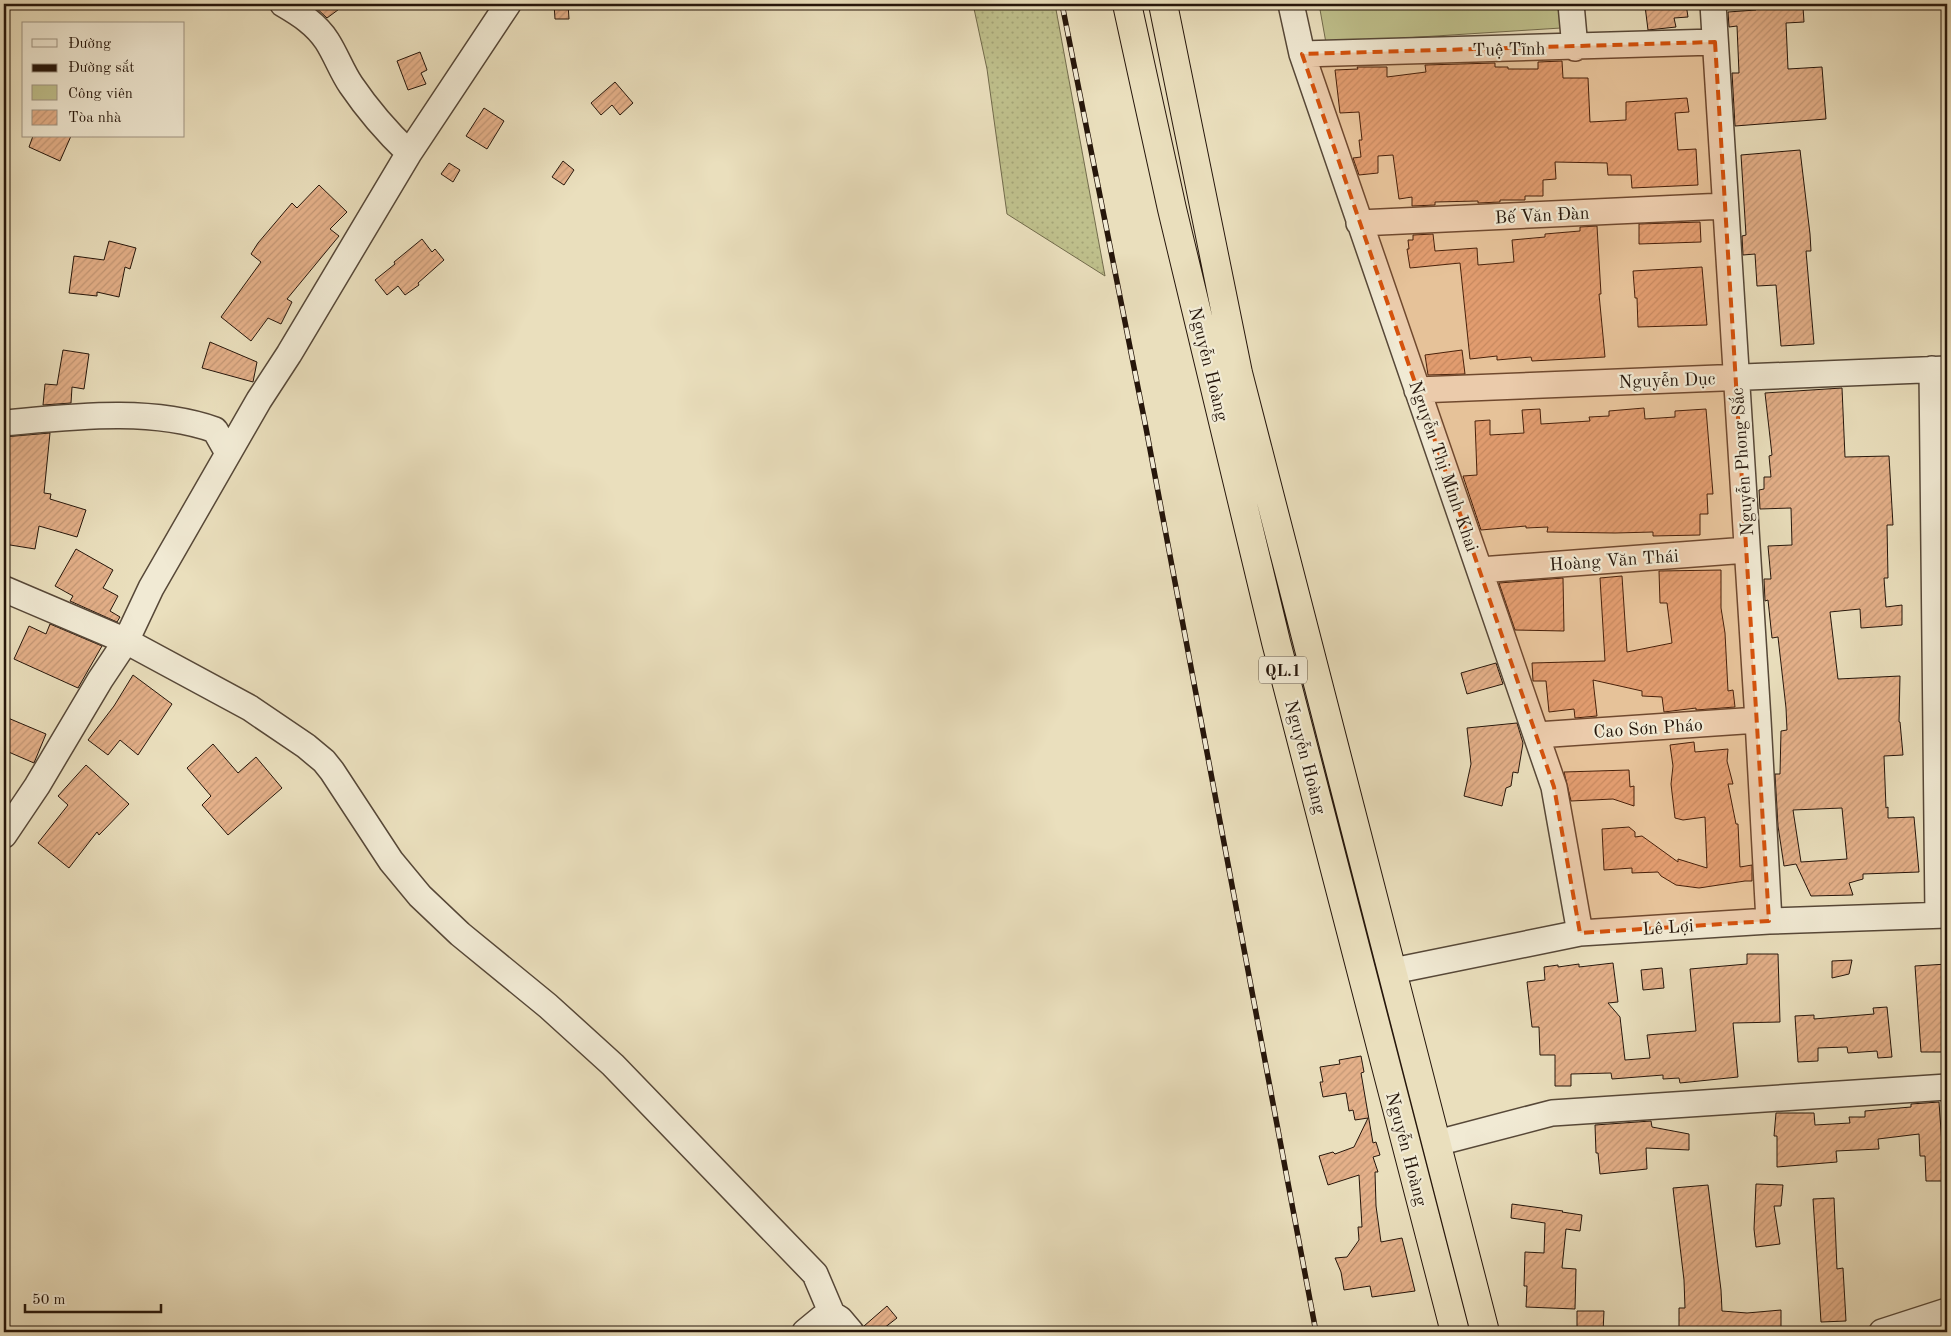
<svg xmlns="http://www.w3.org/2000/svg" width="1951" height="1336" font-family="'Old Standard TT',serif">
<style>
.grass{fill:url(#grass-dots);stroke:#726b4c}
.green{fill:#bfc08c;stroke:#726b4c}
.building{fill:url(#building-hatch);stroke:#26160b;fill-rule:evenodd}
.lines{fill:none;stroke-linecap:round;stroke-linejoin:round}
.minor-casing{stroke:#574838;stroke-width:28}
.highway-casing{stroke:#26160b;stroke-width:30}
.minor{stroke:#f1ead4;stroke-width:25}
.highway{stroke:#eadfbd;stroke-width:28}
.rail-casing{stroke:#26160b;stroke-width:5.5}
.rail{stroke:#f1ead4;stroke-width:4;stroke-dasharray:11;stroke-linecap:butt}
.marked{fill:#d5520c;fill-opacity:0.2;stroke:#d5520c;stroke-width:4;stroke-dasharray:10 6;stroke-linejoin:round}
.labels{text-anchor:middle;stroke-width:4.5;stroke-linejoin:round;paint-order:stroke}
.shield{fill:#f1ead4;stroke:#635647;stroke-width:1}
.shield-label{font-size:16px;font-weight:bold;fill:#26160b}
.street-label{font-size:18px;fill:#26160b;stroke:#f1ead4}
</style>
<defs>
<pattern id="grass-dots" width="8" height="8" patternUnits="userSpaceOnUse" patternTransform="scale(1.25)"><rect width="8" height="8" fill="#bfc08c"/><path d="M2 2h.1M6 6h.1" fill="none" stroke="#a4a477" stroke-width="1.8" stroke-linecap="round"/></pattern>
<pattern id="building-hatch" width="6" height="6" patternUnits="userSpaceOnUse" patternTransform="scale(1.25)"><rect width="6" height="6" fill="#e4b089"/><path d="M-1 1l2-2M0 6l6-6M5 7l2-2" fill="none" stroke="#c39775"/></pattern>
</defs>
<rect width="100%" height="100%" fill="#eadfbd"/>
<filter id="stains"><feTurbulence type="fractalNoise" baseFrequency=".004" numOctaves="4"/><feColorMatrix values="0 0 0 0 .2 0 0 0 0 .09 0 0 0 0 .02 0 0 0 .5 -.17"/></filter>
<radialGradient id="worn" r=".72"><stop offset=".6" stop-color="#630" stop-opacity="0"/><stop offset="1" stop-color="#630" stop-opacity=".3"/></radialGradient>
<path class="grass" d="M973,4H1055L1105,276L1007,214L987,69Z"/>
<path class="green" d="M1319,4H1559L1561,28L1326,43Z"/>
<path class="building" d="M312,4H346L327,18Z
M554,4H568L569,19H555Z
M1662,4H1686L1688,17L1674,18L1676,27L1648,30L1645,6Z
M1756,4H1792V7H1803L1804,22L1786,23L1788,69L1822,67L1826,119L1735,126L1732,73H1739L1737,26L1729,27L1728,12L1756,10Z
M420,52L427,70L421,73L426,84L408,90L397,61Z
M1562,61L1563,78H1588L1590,122L1626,120V102L1687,98L1689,112L1675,113L1678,150L1696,149L1698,185L1632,188L1631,175H1608L1607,163L1555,162L1556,179L1543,180V196H1525V200H1500V202L1478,203V201L1435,202V205L1412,206V197L1399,199L1393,155L1378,156V173L1359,175L1353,158L1361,157L1359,140H1362L1359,112L1340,113L1335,70L1358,69L1357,67H1387V77L1426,72L1425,65L1495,63V67H1508V69H1538V62Z
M615,82L633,103L620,115L612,105L601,115L591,103Z
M484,108L504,121L487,149L466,136Z
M33,136H71L60,161L29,147Z
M1800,150L1810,234L1811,251H1806L1814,344L1781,346L1776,285L1757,286L1755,254L1743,255L1742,236L1746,235L1741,155Z
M563,161L574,170L564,185L552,177Z
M449,163L460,170L453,182L441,174Z
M319,185L347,212L330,229L339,236L287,299L292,302L281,324L268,318L251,341L221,317L261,262L251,254L258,243L292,203L297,208Z
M1700,222L1701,242L1639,244V224Z
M1597,226L1601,294H1599L1605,357L1532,361L1531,357L1497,360V356L1470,359L1460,263L1410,268L1407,249H1409L1408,240H1413V235L1433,234L1435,251L1477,248L1478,265L1514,262L1512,240L1545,237V234L1580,231V227Z
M422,239L432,252L435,249L444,260L418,283L419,285L405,295L398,286L387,295L375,280L395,264L394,262Z
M109,241L136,248L130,269L125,267L119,297L97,292V296L69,293L74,256L104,260Z
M1702,267L1707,325L1638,327L1637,298H1635L1633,271Z
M210,342L257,362L253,382L202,368Z
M63,350L89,354L84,389L72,387L71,403L43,405L45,384L57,385Z
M1462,350L1465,374L1428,375L1425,355Z
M1842,388L1845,457L1889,456L1893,525H1887L1888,578H1884L1886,607L1902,605V625L1861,628L1860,609L1830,612L1838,679L1900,676L1899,722H1900L1903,755L1884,756L1886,808L1888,807V818L1914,817L1919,872L1863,874V879L1849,883L1853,895L1811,896L1796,864L1784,866L1778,826L1775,774H1780L1781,731L1787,730L1786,708L1778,637L1772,638L1768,600L1765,601L1764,579H1771L1768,546L1792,545L1791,508L1760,509L1759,490L1764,489V477H1771L1769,456L1772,455L1765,393ZM1842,808L1847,859L1801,862L1793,810Z
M1644,408L1645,419L1675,417V411L1706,409L1713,494H1707L1708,514H1700V535L1653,536V532L1615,533L1547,532L1548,527L1526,528V526L1481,530L1463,476L1477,475L1475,421L1490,420V435L1524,433L1522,410L1540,409L1541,424L1590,421L1589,417L1609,416V411Z
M50,433L44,493L51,494L50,499L86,510L77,537L39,526L35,549L4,544V437Z
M76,549L113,570L103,588L118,596L110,611L120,617L117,622L70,601L73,596L55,586Z
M1721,570V608L1725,633L1728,691L1733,690L1735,707L1696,710V708L1664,712L1662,697L1642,696V691L1593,680L1597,716L1575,718L1574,709L1549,712L1546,681H1533L1532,663L1605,661L1600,578L1622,576L1627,652L1672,643L1667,603H1660L1659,571Z
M1563,578L1564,631L1515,630L1499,583Z
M50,624L102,646L78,688L14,659L29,626L46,634Z
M1496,663L1503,684L1467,694L1461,673Z
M133,675L172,704L138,755L120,740L108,755L88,740L114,706Z
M8,718L46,734L34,763L4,750V727Z
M1517,723L1523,743L1518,773L1513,772L1511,786L1506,788L1502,806L1464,796L1471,764L1467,728Z
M1694,742L1695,752L1728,749L1727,761L1733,784H1728L1736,824H1738L1740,867L1752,865V881H1745L1699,888L1676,885L1661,876L1658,872L1632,873V868L1604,870L1602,829L1629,827L1635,832V837L1642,836L1678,862V859L1707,868L1705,817L1683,820L1675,818L1671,784L1673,766L1670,745Z
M213,744L238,773L256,757L282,788L228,835L202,805L211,796L187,768Z
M86,765L129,804L99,835L97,832L69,868L38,843L68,805L58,796Z
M1629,770L1630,787L1634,786V806L1613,799L1571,801L1564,772Z
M1747,954H1778L1780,1022L1733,1023L1738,1077L1680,1083L1679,1078L1663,1079V1075L1612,1079L1611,1073L1571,1074V1086H1555V1055H1540L1539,1027H1532L1527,982L1545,980L1544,967L1558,965V967L1579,964V967L1613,963L1618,1002L1608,1003L1620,1017L1625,1060L1650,1058L1647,1035L1696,1031L1690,969L1747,964Z
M1852,960L1849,974L1832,978V961Z
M1947,964V1052H1921L1915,966Z
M1662,968L1664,988L1643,990L1641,970Z
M1887,1007L1892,1057L1878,1058L1877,1051L1848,1053L1847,1047L1818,1048V1061L1798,1062L1795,1016L1814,1015V1019L1874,1014L1873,1008Z
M1361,1056L1364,1072L1361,1073L1373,1143L1376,1142L1380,1155L1373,1157L1378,1172H1375L1376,1206L1381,1242L1402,1238L1415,1291L1372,1297L1370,1286L1344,1290L1341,1272L1335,1258L1347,1257L1359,1240L1358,1227H1362L1359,1175L1328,1185L1319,1156L1333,1152L1335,1154L1354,1147L1368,1118L1355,1120L1353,1110L1349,1111L1346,1093L1323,1097L1320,1082H1323L1320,1067L1340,1064L1339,1060Z
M1939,1102L1943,1159H1947V1181H1926L1925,1156H1920L1919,1134L1878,1139L1879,1149L1836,1151L1837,1162L1777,1167V1136H1774L1776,1113H1814L1815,1125L1850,1123L1849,1117H1865V1111L1911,1107V1104Z
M1651,1121L1652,1127L1689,1134V1150L1646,1148L1647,1169L1600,1174L1598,1153H1596L1595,1125Z
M1756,1184L1783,1185L1781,1206H1774L1780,1244L1756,1247L1754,1229Z
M1708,1185L1721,1290L1722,1311L1747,1313L1781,1310V1332H1699V1327H1679V1308H1685L1684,1280L1673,1188Z
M1834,1198L1837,1269L1843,1268L1846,1321L1821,1322L1813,1199Z
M1512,1204L1563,1211L1562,1212L1582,1215L1580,1231L1566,1229L1562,1268L1576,1269L1575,1309L1526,1307L1527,1286H1524L1525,1252L1544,1253L1545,1223L1511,1218Z
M887,1306L897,1318L879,1332H865L864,1326Z
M1577,1311H1604L1603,1332H1577Z"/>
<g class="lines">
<g class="minor-casing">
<path id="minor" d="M283,4C300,14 316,24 327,41C336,55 342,72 351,85C368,110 388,133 409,153
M1291,4L1302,54L1554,787L1580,933
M1571,4L1575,48
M1713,4L1758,720L1769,921
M1302,54L1715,42
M1359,223L1725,206
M1932,369L1938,915
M1417,390L1947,369
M4,423C72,417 150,407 215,430L228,453
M1480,570L1747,550
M4,589L126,641L250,708L306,746L324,761L332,771L391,861L420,896L460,934L548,1006L613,1065L815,1274L832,1314
M1537,735L1758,720
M4,835L37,786L100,680L126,641L151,588L259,400L289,354L409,153L508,4
M1393,971L1580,933L1769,921L1947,915
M1437,1143L1552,1113L1947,1087
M805,1332L822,1318L832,1314L840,1319L851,1332
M1882,1332L1947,1311"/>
</g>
<g class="highway-casing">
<path id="highway" d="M1127,4L1172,209L1276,642L1455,1332
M1163,4L1238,373L1485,1332"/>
</g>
<use href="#minor" class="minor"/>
<use href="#highway" class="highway"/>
<g class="rail-casing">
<path id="rail" d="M1062,4L1146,428L1316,1332"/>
</g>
<use href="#rail" class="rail"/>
</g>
<path class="marked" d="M1715,42L1769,921L1580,933L1554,787L1302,54Z"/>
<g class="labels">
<rect class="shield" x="1259" y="656.5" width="48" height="27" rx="4"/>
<g class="shield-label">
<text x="1283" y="676">QL.1</text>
</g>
<g class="street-label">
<text transform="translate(1509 49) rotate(-1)" y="6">Tuệ Tĩnh</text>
<text transform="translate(1542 215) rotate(-3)" y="6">Bế Văn Đàn</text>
<text transform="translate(1209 364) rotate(76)" y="6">Nguyễn Hoàng</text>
<text transform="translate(1667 380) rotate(-2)" y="6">Nguyễn Dục</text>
<text transform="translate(1742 462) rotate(-94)" y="6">Nguyễn Phong Sắc</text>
<text transform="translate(1444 466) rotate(71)" y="6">Nguyễn Thị Minh Khai</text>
<text transform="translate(1614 560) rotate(-4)" y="6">Hoàng Văn Thái</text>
<text transform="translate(1648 728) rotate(-4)" y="6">Cao Sơn Pháo</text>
<text transform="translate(1306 757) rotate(75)" y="6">Nguyễn Hoàng</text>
<text transform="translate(1668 927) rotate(-4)" y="6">Lê Lợi</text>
<text transform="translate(1407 1149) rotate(75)" y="6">Nguyễn Hoàng</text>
</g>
</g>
<rect width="1951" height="1336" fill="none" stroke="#eadfbd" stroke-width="20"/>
<rect x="5" y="5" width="1941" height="1326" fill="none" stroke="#26160b" stroke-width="2.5"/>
<rect x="10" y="10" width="1931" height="1316" fill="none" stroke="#26160b"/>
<rect x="22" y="22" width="162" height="115" fill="#f1ead4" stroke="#a09584"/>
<rect x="32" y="39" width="25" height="8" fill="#f1ead4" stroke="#a09584"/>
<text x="68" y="48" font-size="15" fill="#26160b">Đường</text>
<rect x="32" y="64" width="25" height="8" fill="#26160b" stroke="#a09584"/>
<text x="68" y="72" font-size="15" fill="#26160b">Đường sắt</text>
<rect x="32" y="85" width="25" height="15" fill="#bfc08c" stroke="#a09584"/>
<text x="68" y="98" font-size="15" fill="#26160b">Công viên</text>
<rect x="32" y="110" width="25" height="15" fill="url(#building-hatch)" stroke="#a09584"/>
<text x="68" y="122" font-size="15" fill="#26160b">Tòa nhà</text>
<path d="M25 1304v8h136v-8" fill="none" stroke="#26160b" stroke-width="2.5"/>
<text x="32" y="1304" font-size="15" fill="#26160b" stroke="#f1ead4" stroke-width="4" paint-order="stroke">50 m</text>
<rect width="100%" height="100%" filter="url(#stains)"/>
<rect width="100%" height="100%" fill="url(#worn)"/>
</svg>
